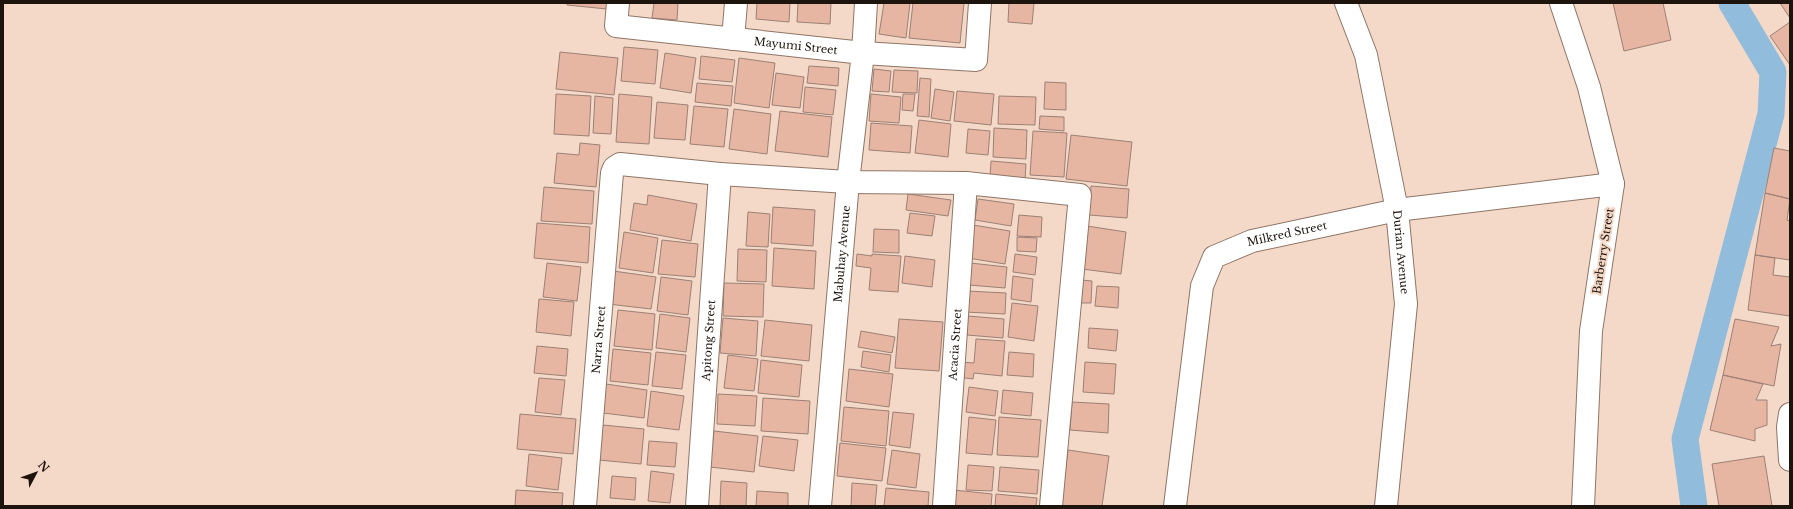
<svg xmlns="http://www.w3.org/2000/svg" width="1793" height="509" font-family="'Libre Baskerville',serif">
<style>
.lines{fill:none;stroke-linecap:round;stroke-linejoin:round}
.canal{stroke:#92bcdb;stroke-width:27}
.building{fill:#e7b6a3;stroke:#9c8075}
.minor-casing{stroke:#8e7566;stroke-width:24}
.minor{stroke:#fff;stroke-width:22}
.labels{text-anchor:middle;stroke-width:4;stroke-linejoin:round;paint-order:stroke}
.street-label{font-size:11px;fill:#1e140e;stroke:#f5d9c8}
</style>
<rect width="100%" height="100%" fill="#f5d9c8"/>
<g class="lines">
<path class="canal" d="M1694,506L1685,439L1771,114L1773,72L1732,3"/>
</g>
<path class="building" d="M567,3H607V9L567,5Z
M654,3H678L677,20L652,18Z
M757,3H790L789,22L756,19Z
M798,3H831L830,24L797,22Z
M884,3H910L906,38L879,34Z
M913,3H964L960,43L909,38Z
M1009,3H1034L1032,24L1008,22Z
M1613,3H1663L1671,40L1624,51Z
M1780,3H1790V18Z
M1790,22V65L1770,36Z
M624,47L658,50L655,84L621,81Z
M560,52L618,58L614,95L556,89Z
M665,53L696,58L691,93L660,88Z
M701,56L735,60L732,82L699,79Z
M739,58L775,63L769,108L734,103Z
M809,66L839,68L838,86L807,83Z
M874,69L891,71L889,92L872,91Z
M894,70L918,71L917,93L892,92Z
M776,73L804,77L800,108L772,105Z
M920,78L931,79L929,117L917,116Z
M1045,82L1066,83V110L1044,109Z
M697,83L733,86L731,106L695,102Z
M805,87L836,90L833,115L803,112Z
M935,89L954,92L950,121L931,118Z
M957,91L994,94L991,125L954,121Z
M556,94L591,96L589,136L554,134Z
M619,94L652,97L649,144L616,142Z
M871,94L901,97L899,123L869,121Z
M903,94H915L913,111L902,110Z
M595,96L613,98L611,134L593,133Z
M999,96L1036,97L1035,125L998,124Z
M657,102L688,105L685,140L654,138Z
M694,106L728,109L724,147L690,144Z
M734,109L771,114L767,154L729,149Z
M780,111L832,117L828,157L775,151Z
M1040,116L1064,117V131L1039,129Z
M919,120L951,124L948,157L915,153Z
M871,123L912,126L910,153L869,150Z
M994,128L1027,130L1026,159L993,157Z
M968,129L990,131L988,155L966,153Z
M1033,131L1067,133L1064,177L1030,175Z
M1071,135L1132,142L1127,186L1066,179Z
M580,143L600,145L596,187L554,183L557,153L579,155Z
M1774,148L1790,151V199L1765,193Z
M991,161L1026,164L1025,180L990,177Z
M1091,186L1129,189L1127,218L1089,215Z
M544,187L594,191L592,224L541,221Z
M1765,193L1790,199L1787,220L1790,221V260L1755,255Z
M908,194L951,200L948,216L906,210Z
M648,195L697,204L691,241L630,230L634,203L647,205Z
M978,199L1014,204L1011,226L975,220Z
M773,207L815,210L813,246L771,243Z
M748,212L770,214L768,247L746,246Z
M910,213L935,216L932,236L907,233Z
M1019,215L1042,217L1041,237L1017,236Z
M537,223L590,227L588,263L534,258Z
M973,225L1010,231L1005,264L968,258Z
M1087,226L1126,232L1121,274L1082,269Z
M874,229L899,230V253L873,252Z
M624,232L658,238L653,273L619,268Z
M1017,237L1037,238L1036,252L1017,251Z
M662,240L698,244L695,277L658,274Z
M774,248L816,251L814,289L772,286Z
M738,249L767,250L766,282L737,281Z
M857,254L872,256V254L901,256L898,292L869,290L871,268L856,266Z
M1015,254L1037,257L1035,275L1013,272Z
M1755,255L1775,258L1773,275L1790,277V316L1748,310Z
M905,256L935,260L932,287L902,283Z
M547,263L581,267L577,301L543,297Z
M970,263L1007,267L1005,288L969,285Z
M613,271L656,277L651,309L608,304Z
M1013,276L1033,279L1031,302L1011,299Z
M661,277L692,281L688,315L657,311Z
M1081,280L1092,281L1091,303H1079Z
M724,283L764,284L763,317L723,316Z
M1097,286L1119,287L1118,308L1095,306Z
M967,291L1006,293L1005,314L965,312Z
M539,299L574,302L571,336L536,332Z
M1012,303L1038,306L1034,341L1008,337Z
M618,310L655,314L652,350L614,346Z
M660,314L690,318L686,352L656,348Z
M968,316L1004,319L1003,338L967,335Z
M723,318L758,321L756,356L720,353Z
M899,319L943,322L939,371L895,368Z
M1735,319L1779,327L1771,346L1781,344L1774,386L1723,375Z
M765,320L812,325L809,361L761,356Z
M1089,328L1118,330L1116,351L1088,348Z
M861,331L895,337L892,353L858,347Z
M976,339L1005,341L1002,376L974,373L973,379L958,377L960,362L974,363Z
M537,346L568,349L566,376L534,373Z
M613,349L651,353L648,385L610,381Z
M863,351L891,355L889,372L861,367Z
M656,352L686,355L682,389L652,386Z
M1009,352L1034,354L1033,377L1007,375Z
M728,355L758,359L754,391L724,388Z
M761,360L802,365L799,397L758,393Z
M1085,362L1116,364L1114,394L1083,392Z
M849,369L893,374L889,407L846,401Z
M1723,375L1763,384L1756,400H1767V425L1755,429V441L1710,430Z
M539,378L565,380L561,415L535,412Z
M606,384L647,390L644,418L603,413Z
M969,387L998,391L995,416L966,412Z
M1003,390L1033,393L1031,416L1001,413Z
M651,391L684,396L679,430L647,426Z
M718,394L757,396L755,426L717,424Z
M763,398L810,401L808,434L761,431Z
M1072,402L1109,404L1108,433L1070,430Z
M844,407L889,411L886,446L841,441Z
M893,412L914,414L910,448L889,445Z
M520,414L576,419L573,454L517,449Z
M969,417L996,420L992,455L966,453Z
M999,417L1041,420L1038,457L997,455Z
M603,425L644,429L641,464L599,460Z
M714,431L758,436L754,472L710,467Z
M763,436L798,440L794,471L759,466Z
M649,441L677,443L675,467L647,465Z
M840,443L886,448L882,481L837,476Z
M892,450L920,454L916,488L887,484Z
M1068,450L1109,456L1102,506H1061Z
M529,454L562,458L558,490L526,486Z
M1764,456L1772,506H1719L1712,464Z
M968,465L994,467L992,491L966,490Z
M1000,467L1039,470L1037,494L998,491Z
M651,471L674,474L670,503L648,501Z
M612,476L636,478L635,500L610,498Z
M721,481L747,483L746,506H720Z
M852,483L877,485L875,506H851Z
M886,488L929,492L928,506H884Z
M516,490L563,493L562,506H515Z
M954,490L992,494L991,506H953Z
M757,491L788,493V506H756Z
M996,494L1037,498L1036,506H995Z"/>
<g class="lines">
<g class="minor-casing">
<g id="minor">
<path id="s1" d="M618,3L616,26L863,53L976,60L980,3"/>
<path id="s2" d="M1346,3L1366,55L1397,210L1406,304L1386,506"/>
<path d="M1561,3L1589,87L1613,184L1591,331L1583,506"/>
<path d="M733,39L736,3"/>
<path d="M1790,414L1788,427L1790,460"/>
<path id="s3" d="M585,506L612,173L614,168L620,164L720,174L848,182L966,183L1080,195L1051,506"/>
<path id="s4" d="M697,506L720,174"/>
<path id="s5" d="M820,506L848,182L863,53L866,3"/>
<path id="s6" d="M944,506L966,183"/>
<path id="s7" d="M1175,506L1202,286L1214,257L1252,241L1397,210L1613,184"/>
</g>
</g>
<use href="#minor" class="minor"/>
</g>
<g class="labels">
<g class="street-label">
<text dy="4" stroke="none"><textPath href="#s1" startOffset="204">Mayumi Street</textPath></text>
<text dy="4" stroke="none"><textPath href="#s7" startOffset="330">Milkred Street</textPath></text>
<text transform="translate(1603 251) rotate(-81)" y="4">Barberry Street</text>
<text dy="4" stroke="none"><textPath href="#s2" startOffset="256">Durian Avenue</textPath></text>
<text dy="4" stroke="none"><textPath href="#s5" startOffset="253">Mabuhay Avenue</textPath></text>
<text dy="4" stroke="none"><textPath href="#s3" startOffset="167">Narra Street</textPath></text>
<text dy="4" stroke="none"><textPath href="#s4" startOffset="166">Apitong Street</textPath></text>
<text dy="4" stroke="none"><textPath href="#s6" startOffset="162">Acacia Street</textPath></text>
</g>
</g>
<rect width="1793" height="509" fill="none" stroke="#1e140e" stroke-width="8"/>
<g transform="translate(36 473) rotate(49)" stroke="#f5d9c8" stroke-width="3" paint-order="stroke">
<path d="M0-3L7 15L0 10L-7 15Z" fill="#1e140e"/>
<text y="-6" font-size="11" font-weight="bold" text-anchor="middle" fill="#1e140e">N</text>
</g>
</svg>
